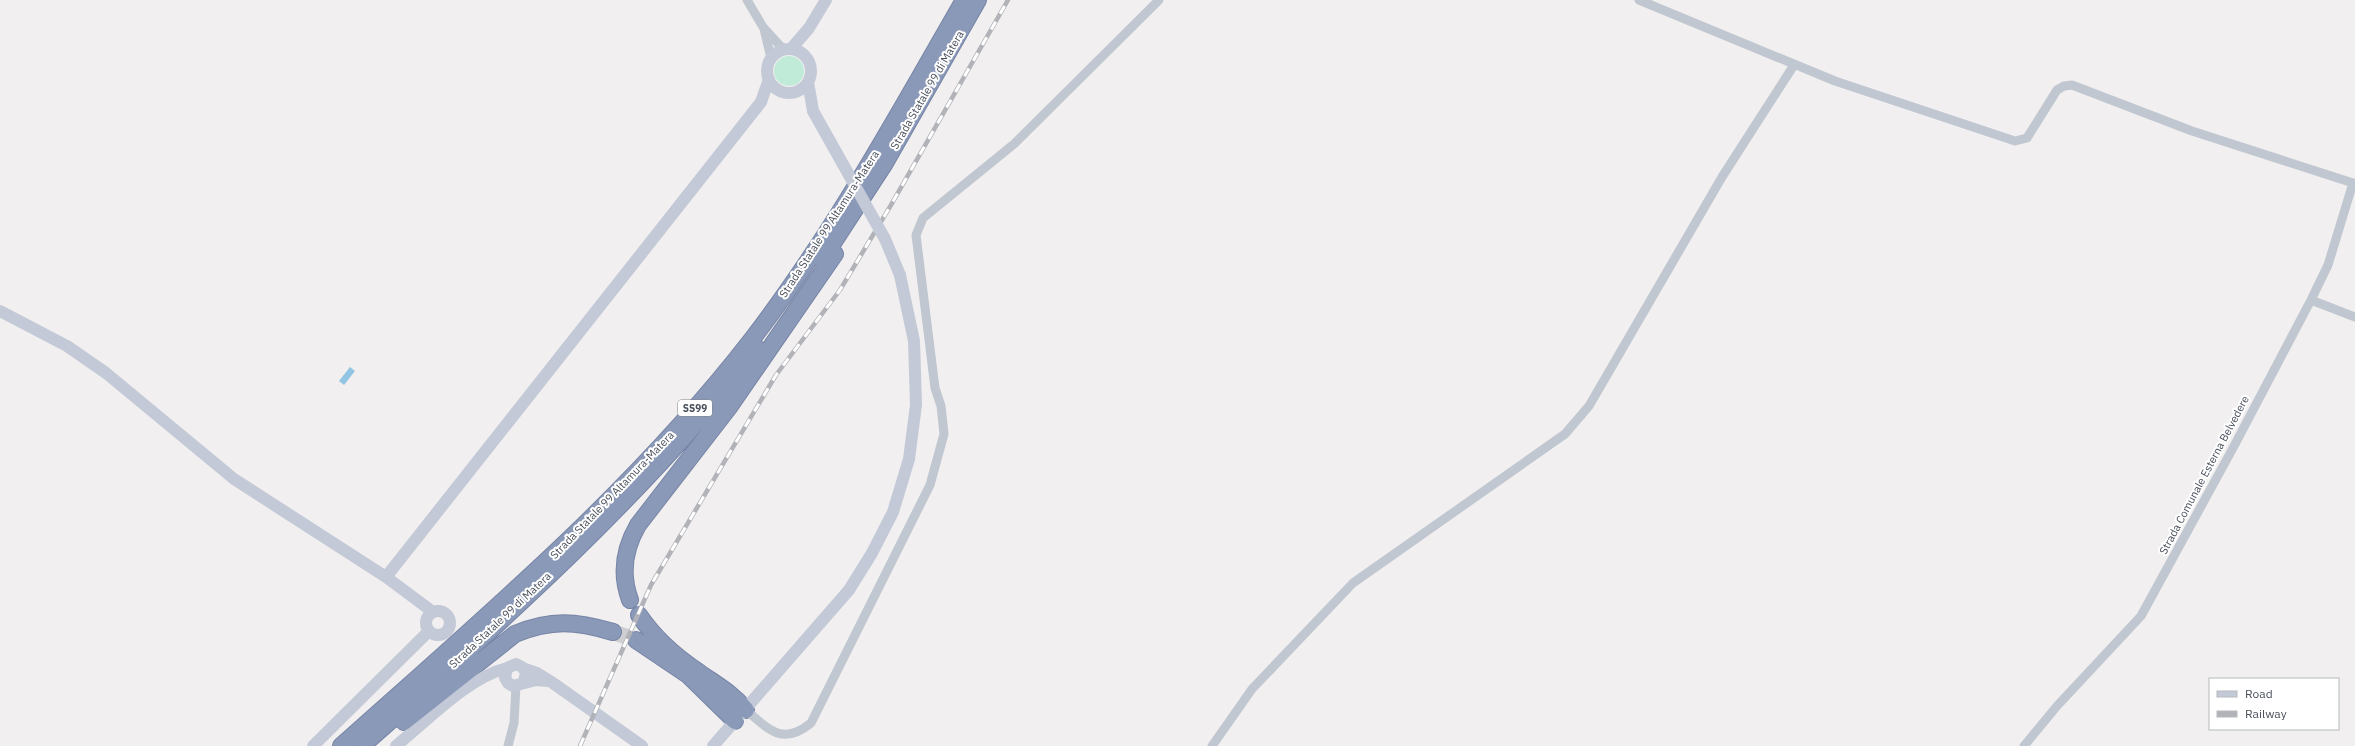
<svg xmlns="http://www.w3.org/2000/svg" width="2355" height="746" font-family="'IBM Plex Sans',sans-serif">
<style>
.green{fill:#c1ebd9}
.water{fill:#92c5e4}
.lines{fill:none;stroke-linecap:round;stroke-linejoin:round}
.highway-tunnel{stroke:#cfcfd1;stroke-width:16;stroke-dasharray:16 8;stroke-linecap:butt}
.highway-casing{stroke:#7684a5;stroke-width:18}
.street{stroke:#c1c7d0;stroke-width:9}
.secondary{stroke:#c3c9d6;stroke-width:12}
.highway{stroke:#8b99b9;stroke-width:16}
.rail-casing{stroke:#b2b3b9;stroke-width:4.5}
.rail{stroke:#fff;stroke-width:3;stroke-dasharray:9;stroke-linecap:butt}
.secondary-bridge{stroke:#c3c9d6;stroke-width:12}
.labels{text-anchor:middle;stroke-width:4;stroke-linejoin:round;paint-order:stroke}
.shield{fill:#fff;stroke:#80848c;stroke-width:1}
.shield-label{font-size:10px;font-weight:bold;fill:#494f5b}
.street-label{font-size:11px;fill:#494f5b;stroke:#fff}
</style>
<rect width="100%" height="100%" fill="#f1efef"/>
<path class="green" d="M774 71a15 15 0 1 1 30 0a15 15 0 1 1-30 0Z"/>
<path class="water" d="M350,367L355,371L344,385L339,381Z"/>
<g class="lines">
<path class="highway-tunnel" d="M613,632L636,640"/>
<g class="highway-casing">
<path id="highway" d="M822,260L885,163L978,0
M630,600C620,573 624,549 638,525L730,406L835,254
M639,615C655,639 676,657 700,673C717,685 732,693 746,710
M636,640L688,675L735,721
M404,722L515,634C551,619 576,621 613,632
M341,746C485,617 634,492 753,338C834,232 898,115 964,0
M362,746C502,622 643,496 758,349"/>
</g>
<path class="street" d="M747,0L763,27L783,49
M1639,0L1835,81L2015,141L2027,138L2057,90L2064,86L2072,85L2192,131L2353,183L2328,265L2311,300L2233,448L2141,616L2057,706L2024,746
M764,29L771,58
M2311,300L2355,317
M746,710C769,730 783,746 811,723L930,485L944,434L941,406L935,388L916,235L923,218L1014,144L1159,0
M508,746L514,723L516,686
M1212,746L1252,689L1353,583L1565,434L1589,406L1722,177L1794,65"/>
<path class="secondary" d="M791,49L809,28L826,0
M767 71a22 22 0 1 1 44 0a22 22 0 1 1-44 0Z
M808,82L813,111
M0,311L67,346L106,373L234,479L386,577L433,612
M386,577L761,102L769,79
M426 623a12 12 0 1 1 24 0a12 12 0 1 1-24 0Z
M525,669L537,673L550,681L642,746
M524,682L526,672L522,667L516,664L507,668L505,678L508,683L513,686L536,680L548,681
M313,746L429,631
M396,746C428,720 467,678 507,668
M713,746L849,590L872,553L893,512L909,459L916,405L914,341L900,275"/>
<use href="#highway" class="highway"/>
<g class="rail-casing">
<path id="rail" d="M580,746L651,585L776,375L840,290L891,205L1008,0"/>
</g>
<use href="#rail" class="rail"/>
<path class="secondary-bridge" d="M813,111L885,239L900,275"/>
</g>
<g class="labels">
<rect class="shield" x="678" y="400" width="34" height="16" rx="3"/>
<g class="shield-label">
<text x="695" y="412">SS99</text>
</g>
<g class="street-label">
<text transform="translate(927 90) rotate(-60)" y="4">Strada Statale 99 di Matera</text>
<text transform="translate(829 224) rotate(-57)" y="4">Strada Statale 99 Altamura-Matera</text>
<text transform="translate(2204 475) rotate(-62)" y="4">Strada Comunale Esterna Belvedere</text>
<text transform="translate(612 495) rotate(-46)" y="4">Strada Statale 99 Altamura-Matera</text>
<text transform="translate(500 620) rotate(-43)" y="4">Strada Statale 99 di Matera</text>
</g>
</g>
<rect x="2209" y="678" width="130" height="52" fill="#ffffff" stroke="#b6b9bd"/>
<rect x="2217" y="691" width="20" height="6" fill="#c3c9d6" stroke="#b6b9bd"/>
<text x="2245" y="698" font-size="12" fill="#494f5b">Road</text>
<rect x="2217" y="711" width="20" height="6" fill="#b2b3b9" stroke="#b6b9bd"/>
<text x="2245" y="718" font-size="12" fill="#494f5b">Railway</text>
</svg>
